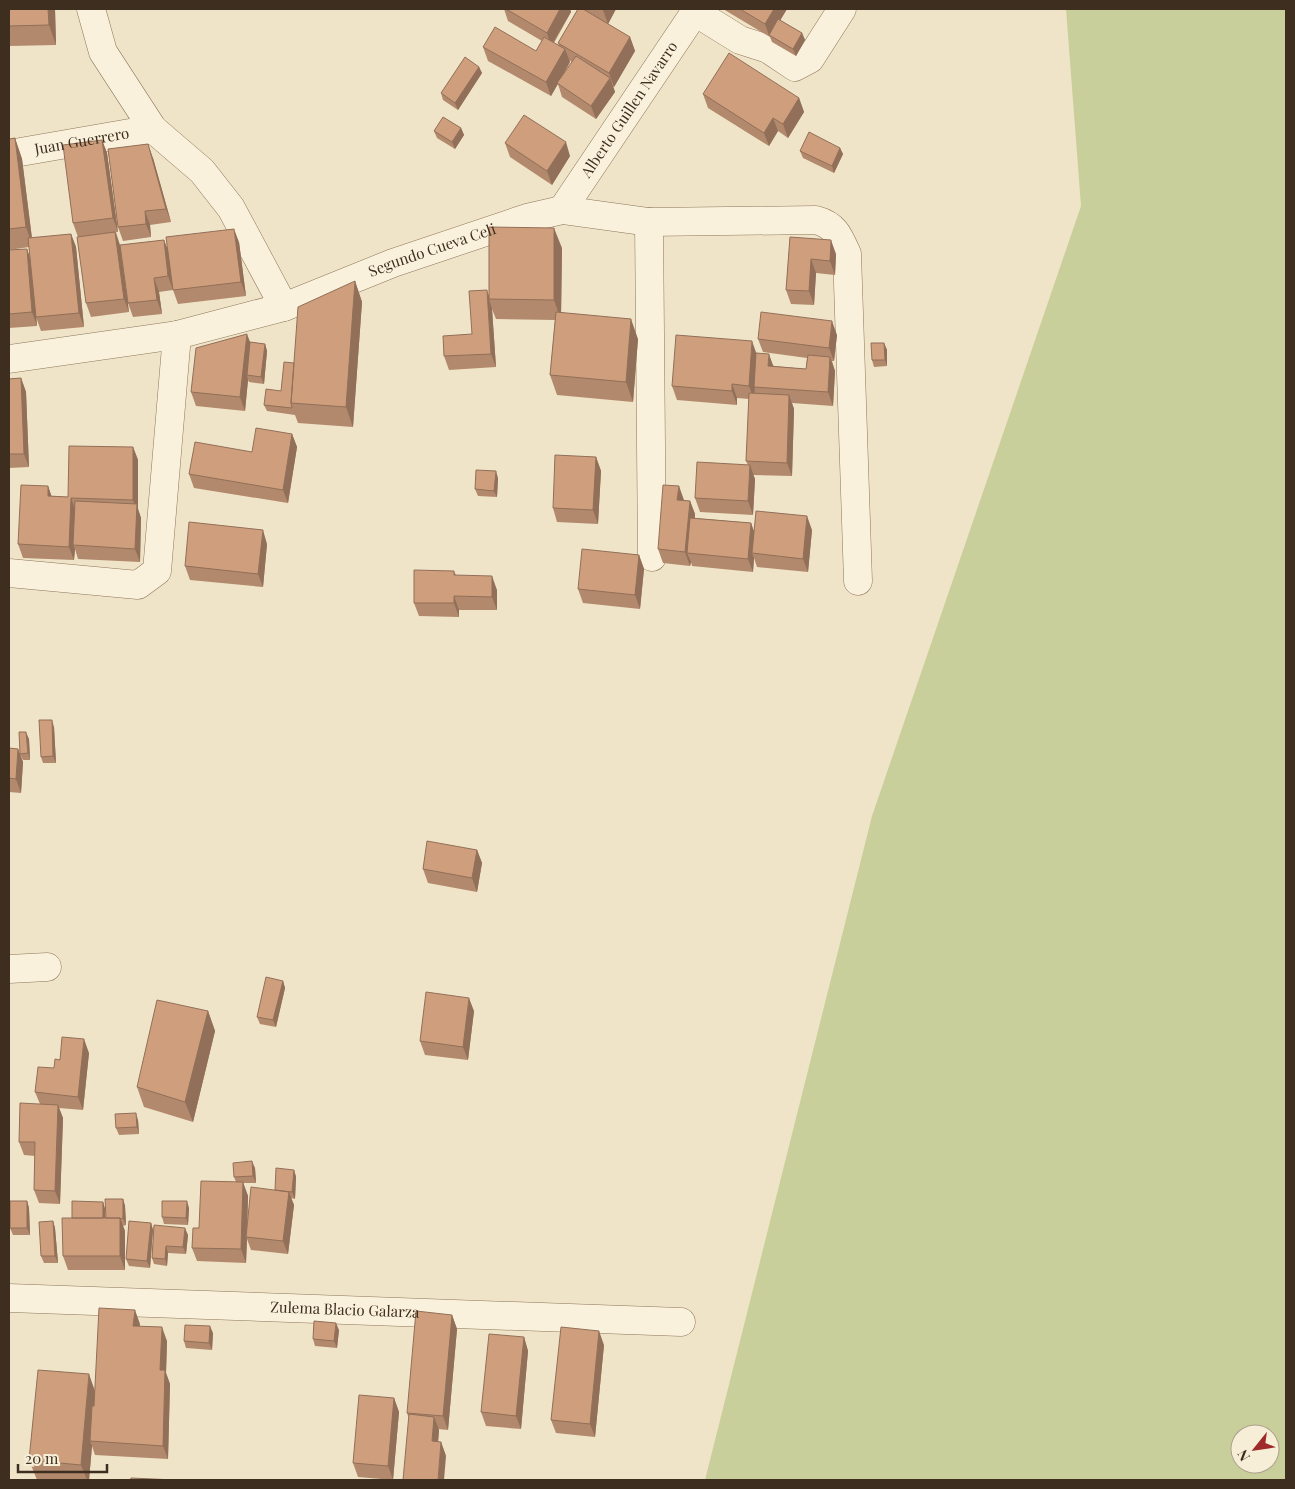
<svg xmlns="http://www.w3.org/2000/svg" width="1295" height="1489" font-family="'Playfair Display',serif">
<style>
.green{fill:#c9cf9b;fill-rule:evenodd}
.lines{fill:none;stroke-linecap:round;stroke-linejoin:round}
.minor-casing{stroke:#8d765c;stroke-width:29}
.minor{stroke:#faf1dc;stroke-width:28}
.wall{fill:#b2896c;fill-rule:evenodd}
.shaded-wall{fill:#916f58}
.building{fill:#cf9f7d;stroke:#916f58}
.labels{text-anchor:middle;stroke-width:4.5;stroke-linejoin:round;paint-order:stroke}
.street-label{font-size:15px;fill:#3d2e20;stroke:#f7eed8}
</style>
<rect width="100%" height="100%" fill="#f0e4c8"/>
<path class="green" d="M1066,9H1286V1480H705L872,816L1081,206ZM1240,1434H1270V1464H1240Z"/>
<g class="lines">
<g class="minor-casing">
<g id="minor">
<path d="M91,9L103,52L153,129L202,171L231,208L284,307"/>
<path d="M695,12L740,40L768,49L795,67L810,59L842,9"/>
<path id="s1" d="M9,154L153,129"/>
<path id="s2" d="M562,210L697,9"/>
<path d="M649,222L652,557"/>
<path id="s3" d="M9,359L177,335L284,307L393,263L527,218L562,210L649,222L816,220C835,225 839,236 847,254L858,581"/>
<path d="M9,573L138,585L157,571L177,335"/>
<path d="M9,969L47,967"/>
<path id="s4" d="M9,1298L681,1322"/>
</g>
</g>
<use href="#minor" class="minor"/>
</g>
<path class="wall" d="M9,9H55L56,45L9,46Z
M504,9H570L571,12L554,43L559,45L558,43L578,9H616L608,24L630,37L635,51L614,87L613,86L615,92L596,119L562,97L558,84L551,96L488,61L483,47L536,51L542,41L508,21ZM569,60L572,62L561,78L570,62Z
M723,9H787L780,20L802,33L805,40L796,56L772,42L770,37Z
M479,67L482,73L458,110L443,100L441,93Z
M703,94L799,98L804,112L788,138L778,131L769,146L708,108Z
M461,128L464,135L455,149L437,138L434,131Z
M15,138L22,159L32,238L71,234L76,247L84,327L41,331L36,317L35,304L37,326L9,328V250L27,249L30,259L29,247L9,250V139Z
M102,140L107,153L118,232H116L120,245L164,240L169,253L173,290L159,292L162,314L133,317L128,303L125,281L129,312L91,317L86,303L78,237L73,223Z
M505,143L570,156L552,185L510,157Z
M840,148L843,154L834,173L803,158L800,151Z
M153,158L171,222L150,225L151,237L123,241L118,227Z
M790,237L836,254L835,275L816,273L814,305L791,304L786,290Z
M239,242L246,296L178,304L173,290Z
M562,248L561,313L638,339L633,402L557,395L550,375L555,320L496,319L492,309L496,367L449,370L444,356L472,334L489,294Z
M355,281L362,302L353,427L298,423L295,415L267,411L264,405L281,391L294,363Z
M837,335L834,361H832L835,371L833,406L792,403L794,409L792,476L753,475L755,479L753,515L700,512L695,498L748,465L746,461L749,399L737,398V405L677,400L672,386L757,353L774,366L806,369L807,358L763,352L758,339Z
M250,342L265,344L267,351L264,384L249,382L248,380L245,411L196,406L191,392Z
M884,343L887,350V366L874,367L872,360Z
M21,378L26,392L29,467L9,468V379Z
M292,434L297,447L288,503L194,488L189,474L252,452Z
M133,447L138,460V509L141,518L140,562L78,559L75,549L74,560L23,558L18,544L48,486L51,496L68,497Z
M596,457L601,471L598,524L557,522L553,508Z
M498,478L497,497L478,496L475,489Z
M684,500L690,501L695,514V518L751,523L754,532L812,530L808,572L757,567L754,558L753,572L692,566L691,562L690,566L663,563L658,549Z
M267,544L263,587L190,580L185,566Z
M639,555L644,569L640,609L583,603L578,589Z
M454,571L456,575L497,590V610H459V617L419,616L414,603Z
M54,727L56,763H43L41,757Z
M29,739L30,760H23L20,754Z
M9,748L18,749L23,762L21,793L9,792Z
M477,850L482,863L477,892L428,883L423,869Z
M283,981L285,988L276,1027L260,1024L257,1017Z
M208,1011L215,1031L193,1122L144,1107L137,1087Z
M474,1011L468,1060L425,1055L420,1041Z
M89,1053L83,1110L59,1108L63,1118L60,1204L39,1203L34,1190L35,1156L24,1155L19,1142L40,1104L35,1092L54,1068Z
M138,1120L139,1134L119,1135L116,1128Z
M255,1168L256,1183H243L248,1196L247,1226L275,1190L294,1170L296,1177L295,1199L291,1198L294,1205L288,1254L251,1250L247,1239L246,1263L197,1261L192,1248L199,1228L236,1182L234,1177Z
M123,1199L125,1206L126,1225L123,1226L125,1231V1270H68L63,1256L72,1218L103,1202L105,1209V1218Z
M27,1201L29,1208L30,1235H13L10,1228Z
M189,1208L188,1225L164,1224L162,1217Z
M53,1221L55,1228L58,1263H44L41,1256Z
M151,1223L153,1230L150,1268L129,1266L126,1259Z
M154,1225L188,1235L186,1254L168,1253L167,1266L154,1264L152,1258Z
M452,1315L457,1329L448,1430L438,1429L439,1430L438,1442H441L446,1456L408,1416L407,1413Z
M140,1324L139,1326L167,1341L166,1373L170,1384L168,1459L95,1455L92,1446L89,1480H37L29,1460L95,1391Z
M339,1330L337,1348L315,1346L313,1339Z
M213,1333L212,1350L186,1348L184,1341Z
M524,1337L528,1351L521,1429L486,1426L481,1412Z
M604,1345L595,1437L556,1433L551,1420Z
M394,1398L399,1412L393,1480L358,1477L353,1463Z"/>
<path class="shaded-wall" d="M48,9H55L56,45L49,25Z
M560,9H570L571,12L551,46L547,33Z
M603,9H616L608,24L603,10Z
M774,9H787L771,36L769,35L770,38L765,24Z
M802,33L805,40L796,56L793,49Z
M630,37L635,51L614,87L609,73Z
M565,49L570,62L551,96L546,82Z
M479,67L482,73L458,110L455,103Z
M610,78L615,92L596,119L591,106Z
M799,98L804,112L788,138L783,124Z
M773,118L778,131L769,146L764,133Z
M461,128L464,135L455,149L452,142Z
M15,138L22,159L33,247L26,227Z
M102,140L107,153L118,232L113,218Z
M566,142L570,156L552,185L547,171Z
M148,144L153,158L171,222L166,209Z
M840,148L843,154L834,173L832,166Z
M145,211L150,225L151,237L146,224Z
M554,228L562,248L561,320L554,300Z
M234,229L239,242L246,296L241,282Z
M115,232L120,246L129,312L124,299Z
M71,234L76,247L84,327L79,313Z
M164,240L169,253L173,290L168,276Z
M831,240L836,254L835,275L830,261Z
M27,249L32,263L37,326L32,312Z
M811,259L816,273L814,305L809,291Z
M154,278L159,292L162,314L157,300Z
M355,281L362,302L353,427L346,407Z
M487,290L490,299H489L492,309L496,367L491,354Z
M631,319L638,339L633,402L626,382Z
M832,321L837,335L834,361L829,348Z
M247,334L252,347L247,375L248,380L245,411L240,397Z
M752,341L757,355L754,399L749,386Z
M884,343L887,350V366L885,360Z
M265,344L267,351L264,384L261,377Z
M769,354L774,368L768,366Z
M830,357L835,371L833,406L828,392Z
M21,378L26,392L29,467L24,454Z
M732,384L737,398V405L732,391Z
M789,395L794,409L792,476L787,463Z
M292,434L297,447L288,503L283,490Z
M133,447L138,460V509L141,518L140,562L135,549L136,508L133,500Z
M596,457L601,471L598,524L593,510Z
M750,465L755,479L753,515L748,501Z
M496,471L498,478L497,497L494,491Z
M48,486L53,500L48,496Z
M679,486L684,500L682,513L677,500Z
M71,498L76,512L73,545L75,549L74,560L69,547Z
M690,501L695,514L691,553H687L691,562L690,566L685,552Z
M807,516L812,530L808,572L803,559Z
M751,523L756,537L752,553L754,558L753,572L748,559Z
M263,530L267,544L263,587L258,574Z
M639,555L644,569L640,609L635,595Z
M492,576L497,590V610L492,597Z
M454,596L459,610V617L454,603Z
M52,720L54,727L56,763L53,756Z
M26,732L29,739L30,760L28,753Z
M18,749L23,762L21,793L16,779Z
M477,850L482,863L477,892L472,878Z
M283,981L285,988L276,1027L273,1020Z
M469,998L474,1011L468,1060L463,1047Z
M208,1011L215,1031L193,1122L185,1102Z
M84,1039L89,1053L83,1110L78,1097Z
M58,1105L63,1118L60,1204L55,1191Z
M136,1113L138,1120L139,1134L137,1127Z
M252,1161L255,1168L256,1183L253,1176Z
M294,1170L296,1177L295,1199L292,1192Z
M243,1182L248,1196L247,1237H246L247,1239L246,1263L241,1249Z
M289,1192L294,1205L288,1254L283,1241Z
M123,1199L125,1206L126,1225L123,1218Z
M27,1201L29,1208L30,1235L27,1228Z
M187,1201L189,1208L188,1225L186,1218Z
M103,1202L105,1209L106,1226L103,1219Z
M120,1218L125,1231V1270L120,1256Z
M53,1221L55,1228L58,1263L55,1256Z
M151,1223L153,1230L150,1268L147,1261Z
M185,1228L188,1235L186,1254L183,1247Z
M166,1246L168,1253L167,1266L165,1259Z
M135,1310L140,1324L138,1339L133,1326Z
M452,1315L457,1329L448,1430L443,1416Z
M336,1323L339,1330L337,1348L334,1341Z
M210,1326L213,1333L212,1350L209,1343Z
M162,1327L167,1341L166,1373L170,1384L168,1459L163,1446L160,1370Z
M599,1331L604,1345L595,1437L590,1424Z
M524,1337L528,1351L521,1429L516,1416Z
M89,1374L96,1394L90,1441L92,1446L89,1480H87L81,1465Z
M394,1398L399,1412L393,1480L388,1466Z
M434,1417L439,1430L437,1455L432,1441Z
M441,1442L446,1456L444,1480H438Z"/>
<path class="building" d="M9,9H48L49,25L9,26Z
M506,9H560L547,33Z
M578,9H583L630,37L609,73L558,43Z
M740,9H774L765,24Z
M778,19L802,33L793,49L769,35Z
M495,27L536,51L544,37L565,49L546,82L483,47Z
M729,53L799,98L783,124L773,118L764,133L703,94Z
M576,56L610,78L591,106L557,83Z
M465,57L479,67L455,103L441,93Z
M524,115L566,142L547,171L505,143Z
M443,117L461,128L452,142L434,131Z
M809,132L840,148L832,166L800,151Z
M15,138L26,227L9,229V139Z
M102,140L113,218L73,223L63,145Z
M148,144L166,209L145,211L146,224L118,227L108,149Z
M489,227L554,228V300L489,299Z
M234,229L241,282L173,290L166,237Z
M115,232L124,299L86,303L77,237Z
M71,234L79,313L36,317L28,238Z
M790,237L831,240L830,261L811,259L809,291L786,290Z
M164,240L168,276L154,278L157,300L128,303L120,245Z
M27,249L32,312L9,314V250Z
M355,281L346,407L291,403L298,307Z
M487,290L491,354L444,356L443,336L472,334L469,291Z
M556,312L631,319L626,382L550,375Z
M761,312L832,321L829,348L758,339Z
M247,334L240,397L191,392L196,348Z
M676,335L752,341L749,386L732,384V391L672,386Z
M250,342L265,344L261,377L247,375Z
M871,343H884L885,360H872Z
M756,353L769,354L768,366L806,369L808,355L830,357L828,392L754,387Z
M284,362L294,363L291,403L292,408L264,405L266,389L281,391Z
M21,378L24,454H9V379Z
M749,393L789,395L787,463L746,461Z
M256,428L292,434L283,490L189,474L195,442L252,452Z
M69,446L133,447V500L71,498L69,547L18,544L21,485L48,486V496L68,497Z
M555,455L596,457L593,510L553,508Z
M697,462L750,465L748,501L695,498Z
M476,470L496,471L494,491L475,489Z
M663,485L679,486L677,500L690,501L685,552L658,549Z
M75,501L137,504L135,549L73,545Z
M756,511L807,516L803,559L752,553Z
M690,518L751,523L748,559L687,553Z
M189,522L263,530L258,574L185,566Z
M582,549L639,555L635,595L578,589Z
M414,570L454,571V575L492,576V597L454,596V603H414Z
M39,720H52L53,756L41,757Z
M19,732H26L28,753L20,754Z
M9,748L18,749L16,779L9,778Z
M427,841L477,850L472,878L423,869Z
M266,977L283,981L273,1020L257,1017Z
M426,992L469,998L463,1047L420,1041Z
M157,1000L208,1011L185,1102L137,1087Z
M62,1037L84,1039L78,1097L35,1092L38,1067L54,1068L55,1059L60,1060Z
M20,1103L58,1105L55,1191L34,1190L35,1142H19Z
M136,1113L137,1127L116,1128L115,1114Z
M252,1161L253,1176L234,1177L233,1163Z
M276,1168L294,1170L292,1192L275,1190Z
M201,1181L243,1182L241,1249L192,1248L193,1228H199Z
M251,1187L289,1192L283,1241L246,1237Z
M105,1199H123V1218L120,1219V1218H106Z
M10,1201H27V1228H10Z
M72,1201L103,1202V1218H72Z
M162,1201H187L186,1218L162,1217Z
M62,1218H120V1256H63Z
M53,1221L55,1256H41L39,1222Z
M129,1221L151,1223L147,1261L126,1259Z
M154,1225L185,1228L183,1247L166,1246L165,1259L152,1258Z
M99,1308L135,1310L133,1326L162,1327L160,1370H165L163,1446L90,1441L92,1406H94Z
M416,1311L452,1315L443,1416L407,1413Z
M314,1321L336,1323L334,1341L313,1339Z
M185,1325L210,1326L209,1343L184,1341Z
M561,1327L599,1331L590,1424L551,1420Z
M489,1334L524,1337L516,1416L481,1412Z
M38,1370L89,1374L81,1465L29,1460Z
M359,1395L394,1398L388,1466L353,1463Z
M409,1414L434,1417L432,1441L441,1442L438,1480H403Z
M131,1478L175,1480H130Z"/>
<g class="labels">
<g class="street-label">
<text dy="5" stroke="none"><textPath href="#s2" startOffset="121">Alberto Guillen Navarro</textPath></text>
<text dy="5" stroke="none"><textPath href="#s1" startOffset="74">Juan Guerrero</textPath></text>
<text dy="5" stroke="none"><textPath href="#s3" startOffset="439">Segundo Cueva Celi</textPath></text>
<text dy="5" stroke="none"><textPath href="#s4" startOffset="336">Zulema Blacio Galarza</textPath></text>
</g>
</g>
<rect width="1295" height="1489" fill="none" stroke="#3d2e20" stroke-width="20"/>
<g transform="translate(1255 1449) rotate(240)"><circle r="24" fill="#f7eed8" stroke="#ada18e"/>
<path d="M0-4L9 19L0 12L-9 19Z" fill="#9e2a2b"/>
<text y="-8" font-size="14" font-weight="bold" text-anchor="middle" fill="#3d2e20">N</text>
</g>
<path d="M18 1464v8h89v-8" fill="none" stroke="#3d2e20" stroke-width="2.5"/>
<text x="25" y="1464" font-size="15" fill="#3d2e20" stroke="#f7eed8" stroke-width="4" paint-order="stroke">20 m</text>
</svg>
